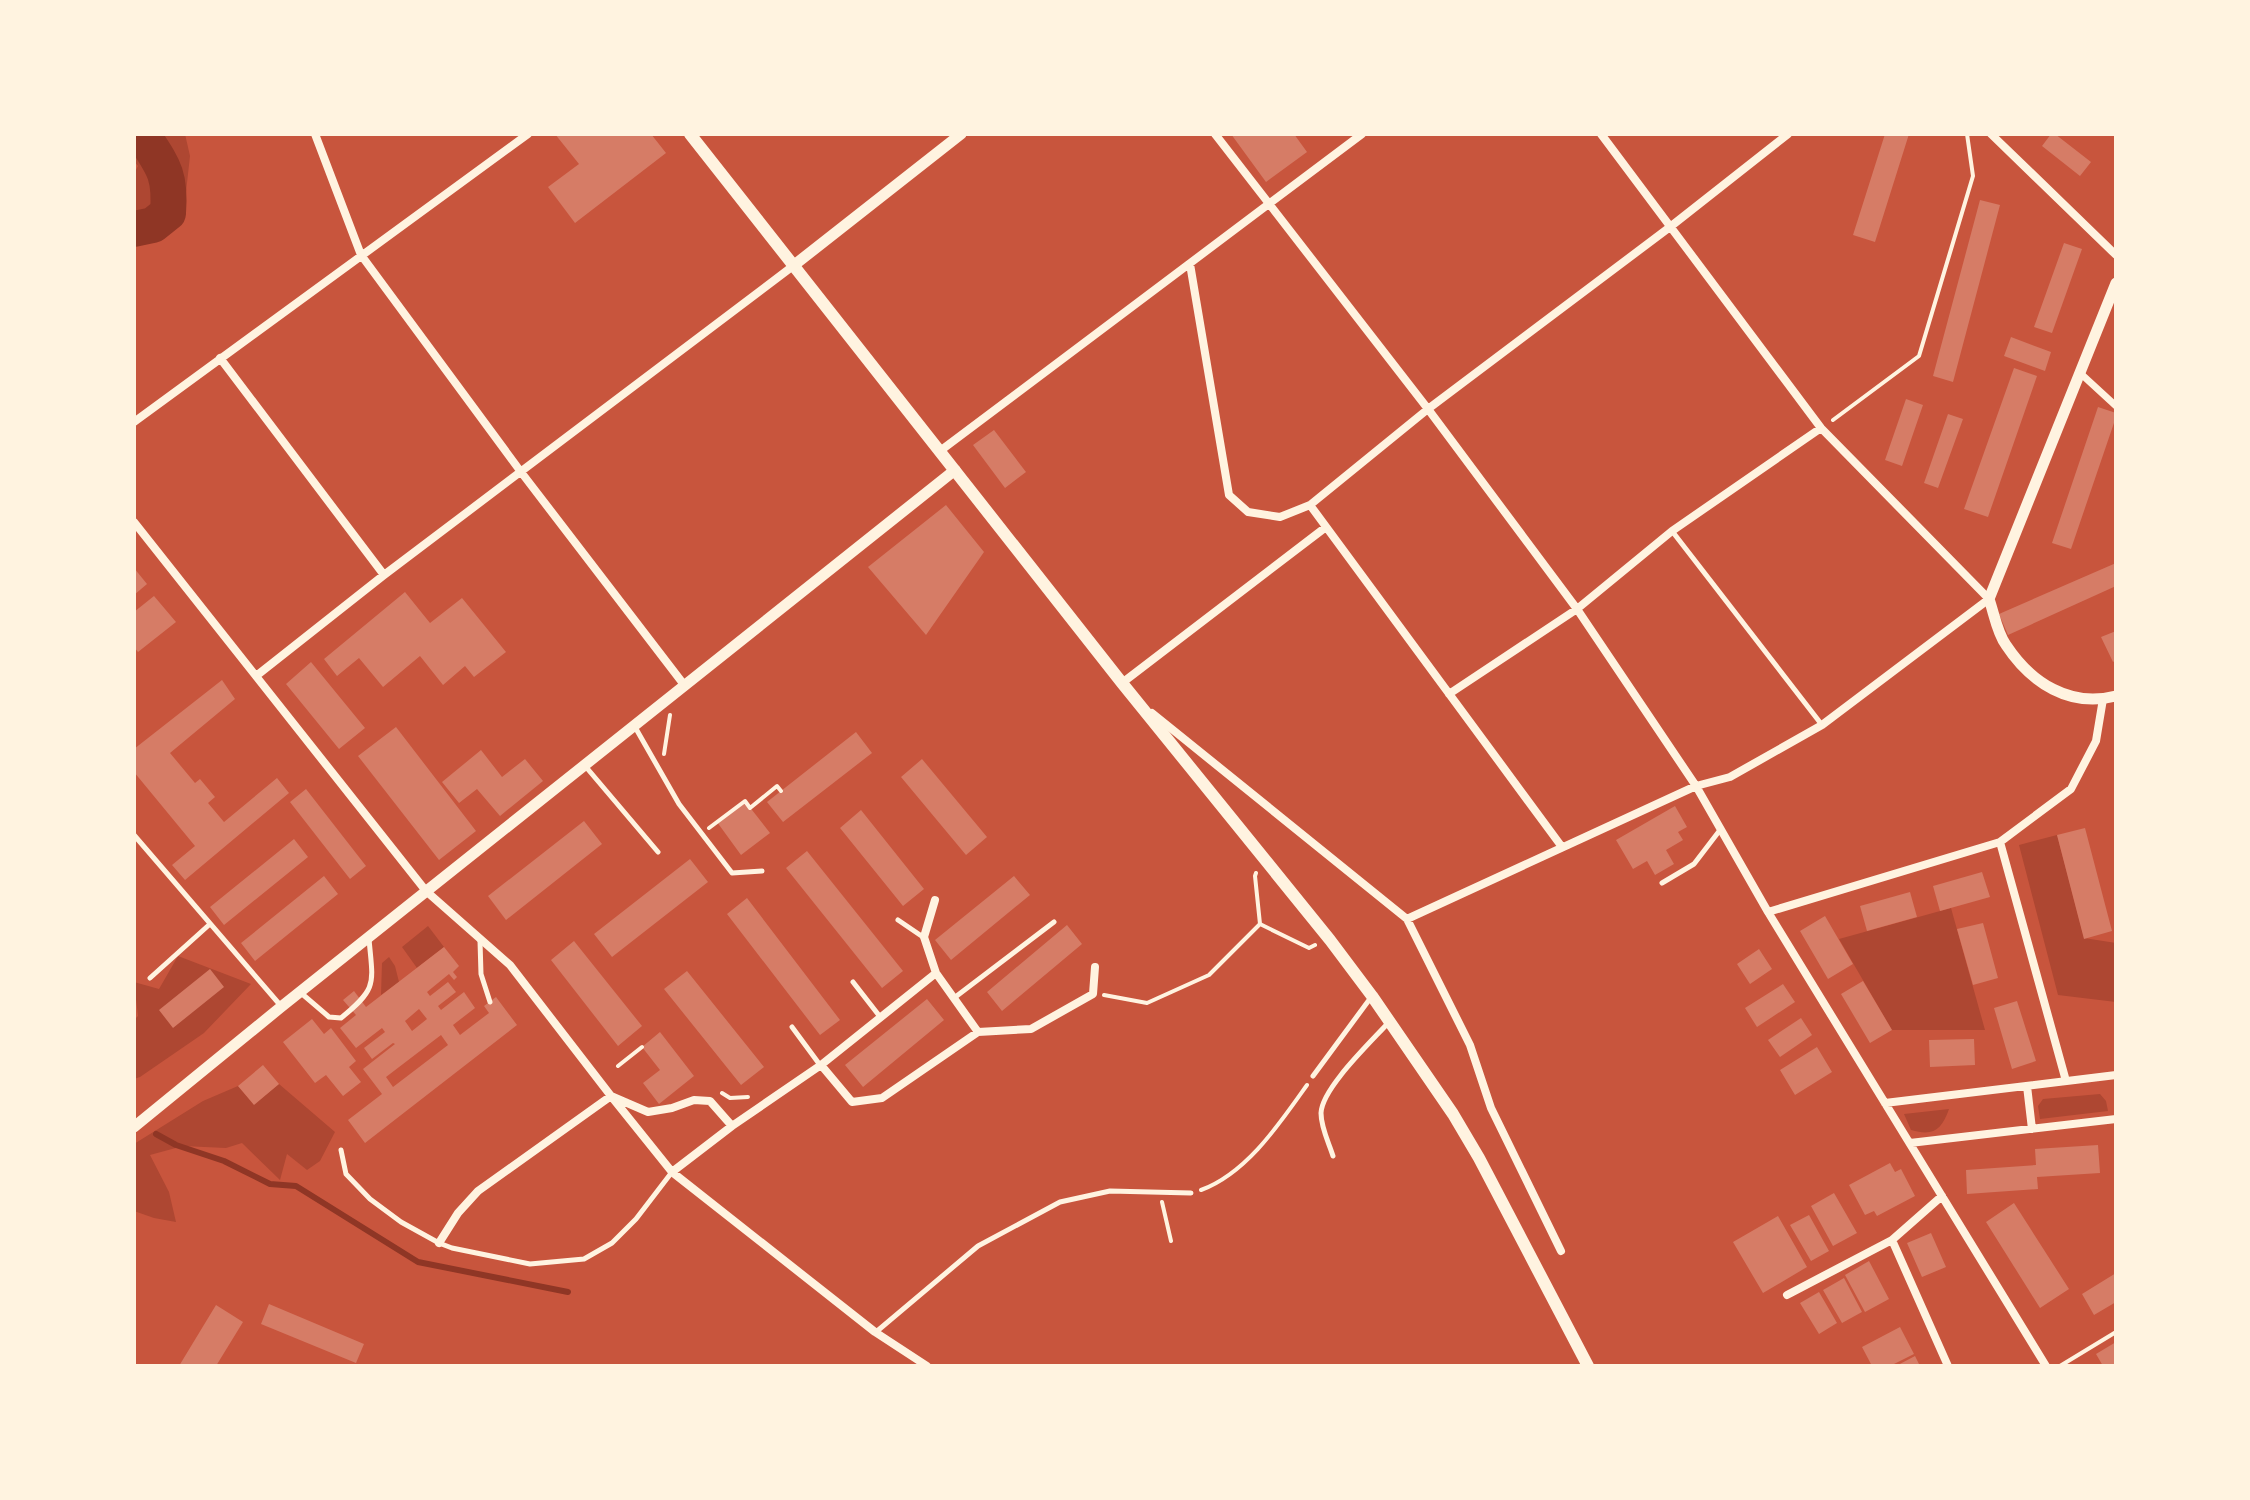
<svg xmlns="http://www.w3.org/2000/svg" width="2250" height="1500" font-family="Rubik,sans-serif">
<style>
.green{fill:#ae4732}
.lines{fill:none;stroke-linecap:round;stroke-linejoin:round}
.stream{stroke:#8f3625;stroke-width:6}
.river{stroke:#8f3625;stroke-width:36}
.building{fill:#d67c66;fill-rule:evenodd}
.path{stroke:#fff3e0;stroke-width:4}
.service{stroke:#fff3e0;stroke-width:5}
.pedestrian{stroke:#fff3e0;stroke-width:7}
.minor{stroke:#fff3e0;stroke-width:8}
.tertiary{stroke:#fff3e0;stroke-width:11}
.secondary{stroke:#fff3e0;stroke-width:12}
</style>
<rect width="100%" height="100%" fill="#c8553d"/>
<path class="green" d="M134,134H185L190,156L185,201L171,227L134,243V174L138,166L134,161Z
M2057,835L2084,938L2116,943V1002L2058,995L2019,845Z
M1951,908L1985,1030H1892L1839,939Z
M428,926L444,947L417,968L402,947Z
M178,956L251,984L204,1033L140,1077L134,1079V1020L138,1016L134,982L159,989Z
M389,957L395,966L399,982L381,995L382,963Z
M279,1084L335,1132L320,1161L307,1170L287,1154L280,1180L242,1143L226,1148L183,1146L150,1155L169,1192L176,1222L154,1218L134,1211V1144L203,1101L238,1086L254,1104Z
M2100,1094L2106,1101L2108,1111L2040,1119L2038,1106L2043,1099Z
M1949,1109C1942,1129 1934,1137 1911,1130L1904,1114Z"/>
<g class="lines">
<path class="stream" d="M156,1134L176,1145L224,1161L270,1184L296,1186L418,1262L568,1292"/>
<path class="river" d="M134,229L153,225L168,213C171,174 163,166 142,134"/>
</g>
<path class="building" d="M555,134H651L666,153L575,223L548,187L579,164Z
M1231,134H1294L1307,152L1266,182Z
M1885,134H1909L1875,242L1853,235Z
M2051,134H2055L2091,162L2080,176L2042,146Z
M1980,200L2000,205L1953,382L1933,376Z
M2064,243L2082,249L2052,333L2034,327Z
M2011,337L2051,352L2045,371L2004,356Z
M2014,368L2037,376L1988,517L1964,509Z
M1906,399L1923,405L1902,466L1885,460Z
M2098,407L2116,413V417L2071,549L2052,543Z
M1948,414L1963,419L1938,488L1924,483Z
M994,430L1026,472L1005,488L973,445Z
M946,505L984,552L926,635L868,567Z
M2116,563V586L2008,635L1999,614Z
M134,568L147,584L134,595Z
M405,592L430,623L462,598L506,652L474,677L465,666L443,685L420,656L383,687L359,658L337,676L324,659Z
M154,596L176,622L138,652L134,647V612Z
M2116,631V660L2113,662L2101,637Z
M311,662L365,728L339,749L286,684Z
M222,680L235,699L170,753L195,783L200,779L215,797L208,803L224,822L277,778L289,793L185,880L172,865L195,846L134,772V749Z
M396,727L476,831L439,860L358,756Z
M856,732L872,753L783,822L767,802Z
M481,750L502,777L525,759L543,781L500,816L477,789L459,803L442,782Z
M922,759L987,837L966,855L901,777Z
M306,789L366,866L350,879L290,802Z
M745,801L770,833L741,855L717,822Z
M1675,806L1687,827L1678,832L1683,840L1666,850L1674,864L1655,875L1647,861L1633,869L1616,840Z
M861,810L924,889L903,906L840,828Z
M584,821L602,844L506,920L488,896Z
M2085,828L2112,931L2084,939L2057,835Z
M294,839L308,857L224,925L210,907Z
M807,851L903,971L882,988L786,868Z
M690,859L708,882L612,957L594,934Z
M1982,872L1990,897L1940,911L1933,886Z
M324,876L338,894L255,961L241,943Z
M1014,876L1030,895L951,960L935,940Z
M1910,892L1917,917L1867,931L1860,906Z
M747,898L840,1020L820,1035L727,914Z
M1825,916L1853,964L1828,979L1800,931Z
M1983,923L1998,978L1973,985L1957,929Z
M1067,925L1082,944L1002,1011L987,992Z
M574,941L642,1026L618,1046L551,960Z
M444,947L459,966L453,972L457,977L454,980L449,974L427,992L430,996L448,982L456,992L438,1006L441,1010L464,992L475,1008L453,1025L460,1035L489,1013L484,1006L496,997L517,1025L365,1143L348,1120L382,1094L363,1069L395,1044L393,1043L372,1059L364,1048L385,1032L382,1028L356,1048L340,1028L356,1015L343,1000L354,991L366,1007ZM419,1009L427,1019L412,1031L405,1021ZM441,1035L448,1045L393,1087L386,1077Z
M1759,949L1772,969L1750,984L1737,964Z
M210,969L224,987L173,1028L159,1010Z
M687,971L764,1067L741,1085L664,989Z
M1863,981L1892,1030L1870,1043L1841,994Z
M1783,984L1795,1002L1757,1027L1745,1008Z
M927,999L944,1020L863,1087L845,1065Z
M2017,1001L2036,1061L2012,1069L1994,1008Z
M1801,1018L1812,1035L1780,1057L1768,1040Z
M312,1019L324,1034L331,1028L356,1061L349,1067L361,1082L343,1096L326,1075L315,1083L283,1042Z
M660,1032L694,1076L659,1104L643,1083L660,1070L642,1047Z
M1974,1039L1975,1065L1930,1067L1929,1040Z
M1817,1047L1832,1072L1795,1095L1780,1070Z
M263,1065L279,1084L254,1105L238,1086Z
M2098,1145L2100,1173L2037,1177L2038,1189L1967,1194L1966,1170L2036,1165L2035,1149Z
M1890,1163L1895,1172L1901,1169L1915,1196L1877,1216L1874,1211L1865,1215L1849,1185Z
M1834,1193L1857,1233L1833,1246L1811,1206Z
M2014,1203L2069,1289L2040,1308L1986,1222Z
M1809,1215L1829,1251L1811,1261L1790,1225Z
M1778,1216L1807,1267L1763,1293L1733,1242Z
M1931,1233L1946,1267L1922,1277L1907,1243Z
M1869,1261L1889,1299L1865,1312L1845,1275Z
M2116,1273V1302L2094,1315L2082,1294Z
M1844,1278L1862,1312L1842,1323L1823,1290Z
M1819,1292L1837,1323L1819,1334L1800,1303Z
M269,1304L364,1344L356,1363L261,1324Z
M216,1305L243,1322L216,1366H179Z
M1900,1327L1914,1354L1890,1366H1872L1862,1347Z
M2116,1342V1366H2103L2096,1354Z
M1915,1356L1920,1366H1896Z"/>
<g class="lines">
<path class="path" d="M1833,420L1919,356L1973,176L1967,134
M664,754L670,715
M709,828L745,801L750,808L777,786L781,791
M1260,924L1309,948L1315,945
M1104,995L1147,1003L1209,975L1260,924L1255,876L1256,873
M618,1066L642,1047
M722,1093L730,1098L748,1097
M1201,1190C1247,1173 1280,1123 1307,1085
M1162,1202L1171,1241
M2060,1366L2116,1332"/>
<path class="service" d="M1672,531L1822,725
M635,727L679,804L732,873L762,871
M586,767L658,852
M134,835L281,1006
M1662,883L1694,864L1720,830
M898,920L923,937
M480,941L481,974L490,1002
M150,978L210,924
M853,982L881,1018
M301,993L329,1017L341,1018C378,988 373,984 369,939
M954,998L1054,922
M792,1027L820,1065
M1313,1076L1372,996
M341,1150L346,1174L370,1199L401,1222L439,1243L452,1248L530,1264L584,1259L612,1243L636,1219L672,1172
M1333,1156C1329,1143 1321,1128 1321,1113C1322,1088 1371,1042 1389,1022
M876,1332L978,1246L1060,1202L1110,1191L1191,1193"/>
<path class="pedestrian" d="M2079,372L2116,406"/>
<path class="minor" d="M315,134L361,255L521,472L685,686
M1215,134L1428,409L1577,609L1696,786L1768,912L2046,1366
M1991,134L2116,255
M1190,264L1229,495L1248,512L1280,517L1310,505L1428,409L1670,227L1788,134
M220,358L384,575
M134,422L528,134
M940,451L1362,134
M1310,505L1562,847
M134,522L426,891L510,965L611,1096L672,1172L875,1332L927,1366
M256,676L384,575L793,266
M1122,683L1326,527
M1449,694L1577,609L1672,531L1821,428
M1152,713L1407,919L1470,1045L1491,1108L1561,1251
M2000,842L2066,1081
M935,900L924,937L936,973L978,1032
M1768,912L2000,842L2071,789L2096,741L2103,699
M1407,919L1696,786L1730,777L1822,725L1989,599L1821,428L1601,134
M821,1065L852,1102L882,1098L978,1032L1031,1029L1093,994L1095,967
M2027,1086L2032,1129
M1885,1103L2116,1075
M1910,1143L2116,1119
M672,1172L732,1126L821,1065L936,973
M1892,1240L1948,1366
M439,1243L458,1213L478,1191L611,1096L648,1112L672,1108L694,1100L710,1101L732,1126
M1787,1295L1892,1240L1942,1196"/>
<path class="tertiary" d="M793,266L961,134
M2116,283L1989,599C1994,613 1997,633 2006,645C2031,683 2070,708 2116,696
M134,1127L281,1007L955,470"/>
<path class="secondary" d="M690,134L1122,683L1330,940L1372,996L1453,1114L1479,1158L1588,1366"/>
</g>
<rect width="2250" height="1500" fill="none" stroke="#fff3e0" stroke-width="272"/>
</svg>
